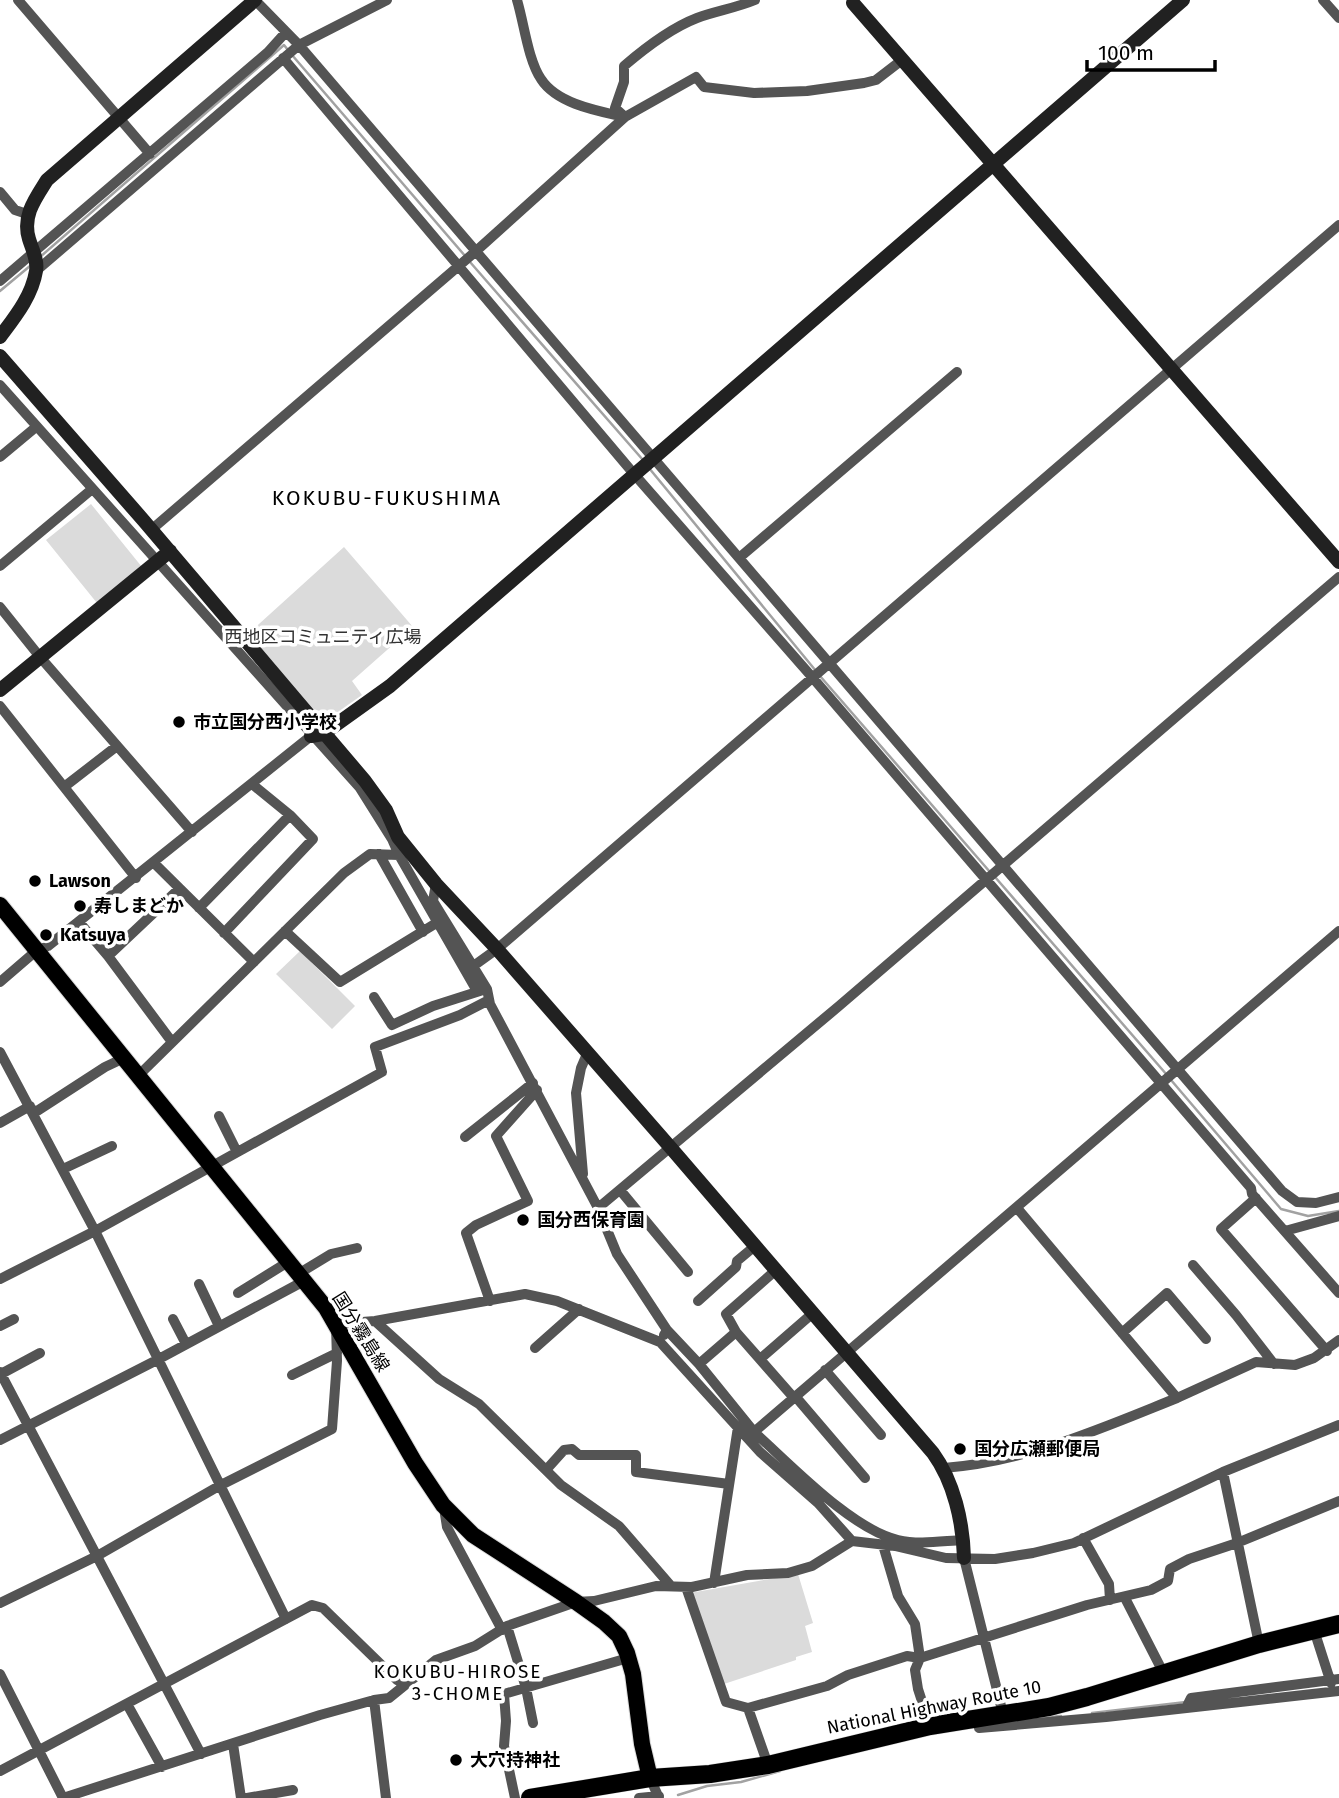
<svg xmlns="http://www.w3.org/2000/svg" width="1339" height="1798" font-family="'Fira Sans','Noto Sans JP',sans-serif">
<style>
.green{fill:#dbdbdb}
.lines{fill:none;stroke-linecap:round;stroke-linejoin:round}
.stream{stroke:#a2a2a2;stroke-width:2.5}
.primary-casing{stroke:#dbdbdb;stroke-width:18}
.highway-casing{stroke:#dbdbdb;stroke-width:19}
.street{stroke:#545454;stroke-width:10}
.secondary{stroke:#212121;stroke-width:14}
.primary{stroke:#000;stroke-width:16}
.highway{stroke:#000;stroke-width:18}
.poi-dot{fill:#000;stroke:#fff;stroke-width:2.5}
.labels{text-anchor:middle;stroke-width:7;stroke-linejoin:round;paint-order:stroke}
.park-label{font-size:18px;fill:#323232;stroke:#fff}
.poi-label{font-size:18px;font-weight:bold;fill:#000;stroke:#fff;text-anchor:start}
.street-label{font-size:18px;fill:#000;stroke:#fff}
.neighbourhood-label{font-size:19px;letter-spacing:2px;fill:#000;stroke:#fff}
.quarter-label{font-size:21px;letter-spacing:2px;fill:#000;stroke:#fff}
</style>
<rect width="100%" height="100%" fill="#fff"/>
<path class="green" d="M91,504L146,572L101,608L46,540Z
M344,547L413,627L352,681L362,695L322,723L248,634Z
M300,951L355,1006L332,1029L276,974Z
M798,1574L813,1623L805,1626L812,1652L796,1657V1660L724,1684L690,1593Z"/>
<g class="lines">
<path class="stream" d="M292,55L466,257
M40,257L284,45L288,50
M470,262L643,460
M0,291L30,266
M649,468L816,671
M820,676L990,872
M995,877L1167,1075
M1171,1080L1281,1209L1308,1216L1339,1211
M1092,1713L1186,1702
M1036,1718L1061,1716
M678,1795L707,1786L741,1782L780,1771"/>
<g class="primary-casing">
<path id="primary" d="M0,905L326,1308L415,1463L443,1505L473,1535L576,1602L604,1622L619,1636L627,1653L633,1674L642,1744L650,1778"/>
</g>
<g class="highway-casing">
<path id="highway" d="M530,1798L650,1778L710,1774L768,1765L930,1726L1049,1707L1087,1697L1259,1644L1339,1624"/>
</g>
<path class="street" d="M18,0L150,154
M255,0L299,45L1282,1191L1297,1202L1316,1203L1339,1197
M517,0C524,23 528,60 541,79C557,104 598,111 625,117
M1323,0L1339,18
M283,58L634,474L812,677L1251,1188L1252,1194L1339,1293
M625,117L615,108L624,82V66C645,48 671,28 697,18C716,11 736,8 755,0
M0,192L15,210L27,214
M36,271L299,45L387,0
M0,281L268,52L286,32
M0,385L360,788L392,839L399,855L370,854L344,873L138,1076
M0,457L36,427
M151,530L475,252L625,117L696,77L704,87L754,93L807,91L864,83L876,80L902,60
M739,558L957,372
M0,566L91,490
M0,607L40,657L192,832
M0,706L136,878
M64,787L117,746
M379,854L423,932
M399,855L477,991
M154,863L254,962
M436,884L433,901L487,989L490,1004L598,1208L617,1254L667,1330L664,1335
M199,908L290,815
M79,922L108,956L172,1042
M285,931L340,982L438,922
M224,933L313,839L290,815L252,784
M108,956L179,889
M472,967L497,949L1339,225
M0,982L36,951L48,946L311,736
M374,997L392,1025L433,1006L483,990
M0,1052L95,1231L286,1619
M32,1109L34,1113L105,1067L124,1058
M219,1116L237,1152
M0,1123L30,1106
M465,1137L533,1083
M63,1169L112,1146
M583,1174L576,1093L581,1068L587,1054
M620,1190L688,1272
M1256,1198L1221,1229L1327,1351
M598,1208L839,1006L1339,577
M1285,1231L1339,1216
M1193,1265L1236,1315L1274,1364
M298,1274L331,1254L357,1248
M0,1279L95,1231L382,1072L375,1047L460,1015L489,1000
M199,1284L219,1326
M238,1293L288,1262
M490,1301L466,1233L476,1225L528,1201L496,1136L537,1090
M698,1301L736,1267L737,1261L755,1246
M173,1319L186,1344
M375,1321L439,1379L479,1404L561,1485L619,1526L671,1586
M0,1326L14,1319
M667,1330L699,1364L754,1432L1339,931
M736,1332L726,1314L776,1270
M1122,1333L1167,1293L1206,1339
M535,1348L579,1309
M760,1359L813,1313
M699,1364L736,1332L794,1398
M825,1370L881,1435
M0,1372L201,1754
M1,1374L40,1353
M292,1375L337,1353
M795,1396L865,1478
M1177,1398L1256,1362L1295,1365L1314,1358L1339,1340
M754,1432C790,1464 851,1529 898,1540C919,1545 942,1541 963,1540
M0,1440L157,1360L304,1281
M944,1468C1026,1462 1102,1428 1177,1398L1017,1208
M546,1470L564,1450L572,1449L579,1455H636V1472L729,1484
M1223,1472L1259,1644
M444,1508L447,1527L502,1630
M1083,1538L1109,1584L1110,1600
M883,1545L898,1596L915,1624L920,1658L915,1670L918,1689L930,1726
M964,1558L1003,1714
M714,1583L738,1427
M686,1587L726,1702L748,1708
M1125,1598L1164,1674
M0,1603L97,1556L219,1486L332,1429L337,1361L336,1324L375,1321L525,1294L557,1301L660,1342L760,1452L818,1503L852,1541
M507,1626L526,1688L533,1723
M1314,1630L1331,1683
M0,1674L63,1798
M374,1700L386,1798
M127,1704L162,1767
M1186,1708L1191,1698L1339,1679
M979,1728L1106,1717L1339,1691
M233,1744L241,1798
M768,1765L748,1708L827,1686L848,1675L907,1656L920,1658L1087,1605L1151,1590L1168,1581L1170,1569L1189,1559L1237,1543L1339,1501
M0,1771L312,1605L323,1608L397,1680L404,1684
M650,1778L659,1798
M63,1798L320,1715L374,1700L389,1698L436,1660L475,1646L507,1626L576,1602L594,1601L656,1586L692,1587L747,1575L788,1573L812,1566L852,1541L895,1546L946,1558L995,1559L1033,1553L1074,1543L1223,1472L1339,1425
M247,1798L293,1790
M515,1798L504,1746L506,1721L504,1694L628,1658
M639,1798L659,1796"/>
<path class="secondary" d="M853,3L1339,562
M0,337C15,317 32,296 36,271C38,260 32,249 29,239C22,216 35,199 47,180L255,0
M0,356L144,521L365,781L386,810L398,837L436,884L497,949L671,1148L933,1453C954,1482 963,1522 964,1558
M0,690L170,551
M311,736L323,734L390,686L1183,0"/>
<use href="#primary" class="primary"/>
<use href="#highway" class="highway"/>
</g>
<g class="poi-dot">
<circle cx="179" cy="722" r="7"/>
<circle cx="35" cy="881" r="7"/>
<circle cx="80" cy="906" r="7"/>
<circle cx="46" cy="935" r="7"/>
<circle cx="523" cy="1220" r="7"/>
<circle cx="960" cy="1449" r="7"/>
<circle cx="456" cy="1760" r="7"/>
</g>
<g class="labels">
<g class="park-label">
<text x="323" y="643">西地区コミュニティ広場</text>
</g>
<g class="poi-label">
<text x="193" y="728">市立国分西小学校</text>
<text x="49" y="887">Lawson</text>
<text x="94" y="912">寿しまどか</text>
<text x="60" y="941">Katsuya</text>
<text x="537" y="1226">国分西保育園</text>
<text x="974" y="1455">国分広瀬郵便局</text>
<text x="470" y="1766">大穴持神社</text>
</g>
<g class="street-label">
<text transform="translate(361 1332) rotate(58)" y="6">国分霧島線</text>
<text transform="translate(934 1707) rotate(-11)" y="6">National Highway Route 10</text>
</g>
<g class="neighbourhood-label">
<text x="458" y="1678">KOKUBU-HIROSE<tspan x="458" dy="22">3-CHOME</tspan></text>
</g>
<g class="quarter-label">
<text x="387" y="505">KOKUBU-FUKUSHIMA</text>
</g>
</g>
<path d="M1087 60v10h128v-10" fill="none" stroke="#000000" stroke-width="3.5"/>
<text x="1098" y="60" font-size="21" fill="#000000" stroke="#ffffff" stroke-width="5" paint-order="stroke">100 m</text>
</svg>
